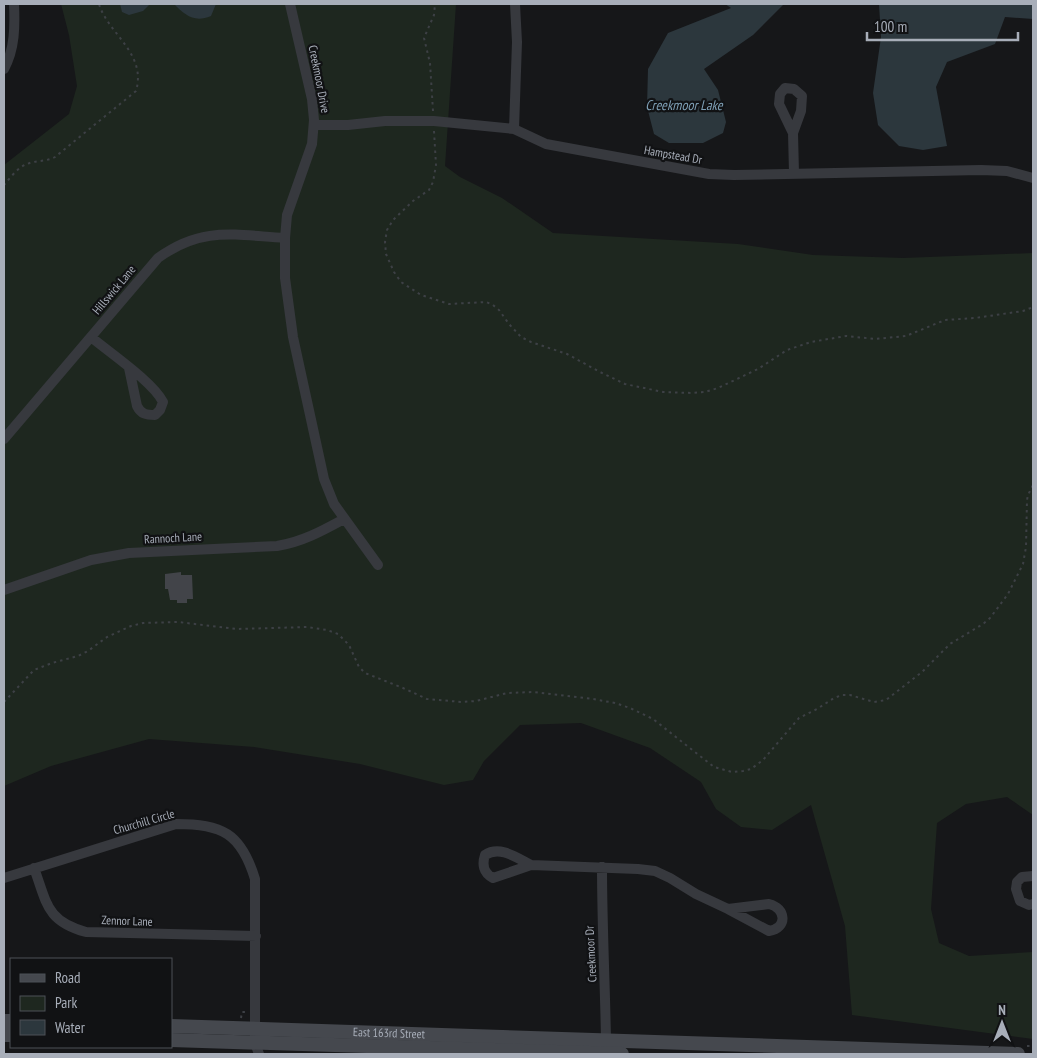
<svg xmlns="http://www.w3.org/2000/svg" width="1037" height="1058" font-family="'PT Sans Narrow',sans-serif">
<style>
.green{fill:#1e271f}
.water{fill:#2c373d}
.building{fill:#424449}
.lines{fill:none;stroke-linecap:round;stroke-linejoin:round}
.path{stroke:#3d4045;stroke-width:2;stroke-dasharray:2.5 4;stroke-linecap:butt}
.street{stroke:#37393e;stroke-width:10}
.secondary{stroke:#45484e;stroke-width:14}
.labels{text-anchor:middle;stroke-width:4.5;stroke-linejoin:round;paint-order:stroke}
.street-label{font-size:12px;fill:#a8aeb9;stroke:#111214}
.water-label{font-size:14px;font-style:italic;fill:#7e9fb5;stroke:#111214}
</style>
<rect width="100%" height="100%" fill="#161719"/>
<path class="green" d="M61,4H456L445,166L460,177L502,198L553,233L738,244L813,255L903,258L1033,253V815L1007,797L966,804L937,823L931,909L939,943L969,956L1033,952V1039L852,1015L845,926L811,805L772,830L741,827L716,809L701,782L650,748L581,723L520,725L484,761L473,780L444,785L360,764L254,747L149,739L51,766L4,786V165L69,114L77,86L69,35Z"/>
<path class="water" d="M120,4H150L143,11L129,15L122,12Z
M174,4H216L211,16C194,23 185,15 174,4Z
M725,4H784L753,35L704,69L718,90L726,122L723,133L703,143H669L654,134L647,107L648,69L668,33L731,8Z
M879,4H1033V19L1005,17L995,44L947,62L936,87L947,146L923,150L899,146L878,125L873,93L881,37Z"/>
<path class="building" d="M181,572V575H192L193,599H187V603H177V600H170L168,589H165V574Z"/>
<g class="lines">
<path class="path" d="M433,111L430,63L424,38L434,15L435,4
M434,131L436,165L433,182L429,190L413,201L393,220L387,230L385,242L386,254L394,272L401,282L421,295L449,304L486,302L493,305L499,310L509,324L521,337L531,342L567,354L600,372L625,384L663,392L692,393L705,392L718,388L758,369L787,350L811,342L846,336L875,339L906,336L945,320L975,318L1023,311L1033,307
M4,185C10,178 18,167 27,164C36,160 46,162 55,157L136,91C147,53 108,34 99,4
M4,702L34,670L52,663L78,656L88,651L107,637L131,626L143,623L178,622L237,629L307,627L327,630L338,634L349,645L359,667L365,673L403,688L427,699L462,702L476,701L507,693L534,692L593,699L615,703L630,708L653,719L714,767L732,772L743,771L751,769L763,760L799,718L817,709L834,698L842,695H850L874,702L886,700L922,672L950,644L983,624L990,618L1008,594L1023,564L1026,547L1027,500L1028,495L1033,485
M241,1018L242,1012H246
M1027,1046H1033"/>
<path class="street" d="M290,4L312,99L314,120L312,144L287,215L285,238V278L293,337L324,479L334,504L378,565
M4,69C15,49 15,26 14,4
M314,125H348L385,121H434L514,129L546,144L709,174L734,175L981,170L1007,171L1033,178
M514,129L517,42L515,4
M793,133L779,104L780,94L785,88L794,89L802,96L801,111L793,133L794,173
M91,337C110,353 153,382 163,402L160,410L155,415C146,415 141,414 137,406L129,368
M4,439L158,258C202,226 234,235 285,238
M4,590L91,560L129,553L277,546C302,542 322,531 344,519
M531,865C517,858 500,845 485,855C482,864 483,873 493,878L531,865L638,869L655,871L670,878L696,894L728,909L769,931C788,928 786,908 769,904L728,909
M602,867C602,925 605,982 606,1040
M34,868C47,903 46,921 86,932L256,936
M1033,876L1022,877L1017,882L1016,889L1020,901L1029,905L1033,904
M4,878L176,824C222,824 241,833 255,879V1043L259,1054"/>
<g class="secondary">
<path d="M4,1021H11"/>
<path id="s1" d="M171,1026L1018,1054"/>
<path d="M4,1035H11"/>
<path d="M171,1040L622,1054"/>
</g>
</g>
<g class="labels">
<g class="street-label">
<text transform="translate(319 79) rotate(79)" y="4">Creekmoor Drive</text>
<text transform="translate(673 155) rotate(10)" y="4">Hampstead Dr</text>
<text transform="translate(114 290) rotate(-50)" y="4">Hillswick Lane</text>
<text transform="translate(173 538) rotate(-3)" y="4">Rannoch Lane</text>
<text transform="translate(144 822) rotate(-16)" y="4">Churchill Circle</text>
<text transform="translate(127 921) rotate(2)" y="4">Zennor Lane</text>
<text transform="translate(591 954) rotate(-93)" y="4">Creekmoor Dr</text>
<text dy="4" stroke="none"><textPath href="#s1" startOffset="218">East 163rd Street</textPath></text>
</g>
<g class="water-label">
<text x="684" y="110">Creekmoor Lake</text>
</g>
</g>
<rect width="1037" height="1058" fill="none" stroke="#a8aeb9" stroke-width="10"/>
<rect x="10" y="958" width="162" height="90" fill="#111214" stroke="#4d5056"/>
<rect x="20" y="974" width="25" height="8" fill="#45484e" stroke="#4d5056"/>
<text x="55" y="983" font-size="15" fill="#a8aeb9">Road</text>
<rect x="20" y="996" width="25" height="15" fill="#1e271f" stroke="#4d5056"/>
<text x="55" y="1008" font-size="15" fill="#a8aeb9">Park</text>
<rect x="20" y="1020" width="25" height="15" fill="#2c373d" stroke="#4d5056"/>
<text x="55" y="1033" font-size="15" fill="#a8aeb9">Water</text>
<g transform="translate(1002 1023)" stroke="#111214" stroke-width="4" paint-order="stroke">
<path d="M0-4L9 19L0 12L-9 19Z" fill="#a8aeb9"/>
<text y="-8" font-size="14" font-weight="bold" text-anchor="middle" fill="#a8aeb9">N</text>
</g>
<path d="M867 32v8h151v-8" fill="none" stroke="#a8aeb9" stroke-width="2.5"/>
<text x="874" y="32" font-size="15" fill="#a8aeb9" stroke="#111214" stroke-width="4" paint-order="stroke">100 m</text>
</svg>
